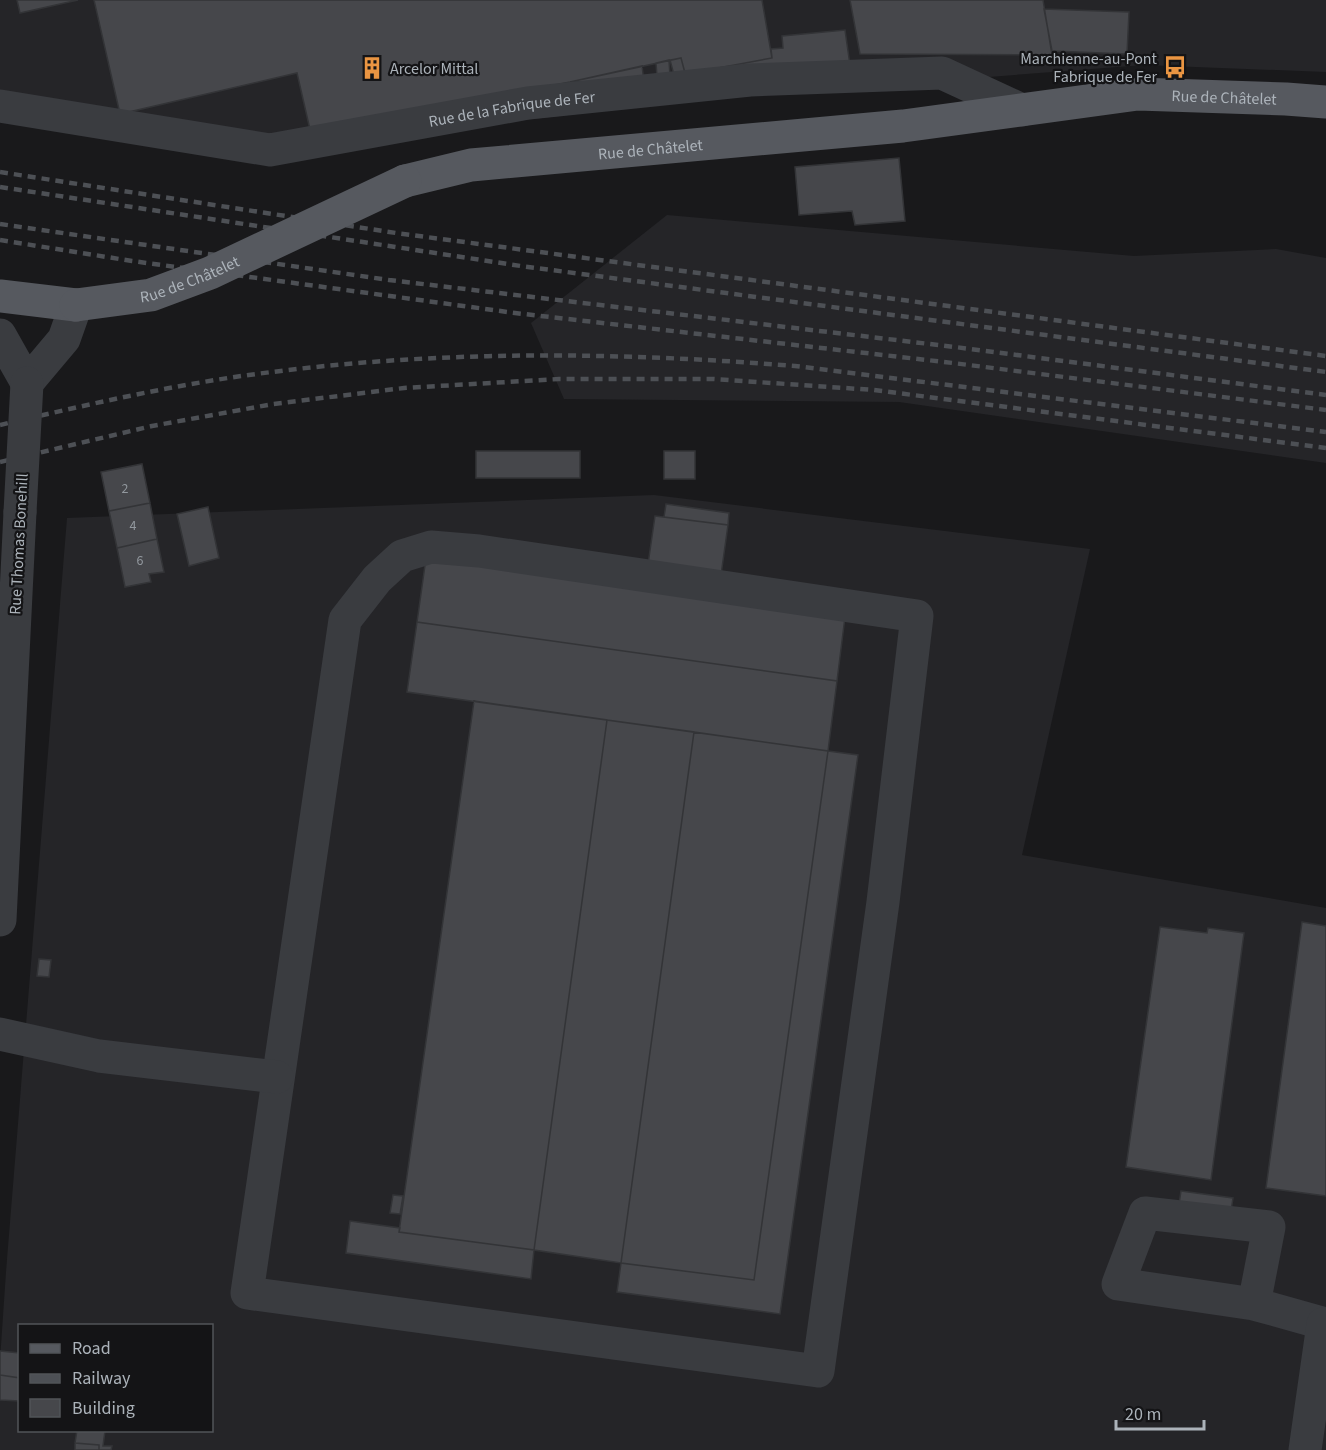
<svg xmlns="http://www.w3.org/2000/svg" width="1326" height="1450" font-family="'Source Sans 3',sans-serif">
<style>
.built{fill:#252528;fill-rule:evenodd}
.building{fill:#46474b;stroke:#333437;stroke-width:1.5}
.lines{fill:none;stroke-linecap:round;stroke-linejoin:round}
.minor{stroke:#3a3c40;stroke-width:33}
.major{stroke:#56595f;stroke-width:33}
.rail{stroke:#4d5055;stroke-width:4.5;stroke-dasharray:8 6;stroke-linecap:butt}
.minor-bridge{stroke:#3a3c40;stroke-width:33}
.major-bridge{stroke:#56595f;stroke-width:33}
.labels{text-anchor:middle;stroke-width:4.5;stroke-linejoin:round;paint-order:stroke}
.number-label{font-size:14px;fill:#92989e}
.poi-label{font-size:16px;fill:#acb3ba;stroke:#141416;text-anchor:end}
.street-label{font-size:16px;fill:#acb3ba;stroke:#141416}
</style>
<rect width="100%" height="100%" fill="#19191b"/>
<path class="built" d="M0,0H1326V72L1144,65L716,98L328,143L0,97Z
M667,215L1134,256L1276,249L1326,258V463L899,402L564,399L531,323Z
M654,495L1090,549L1022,855L1326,908V1450H0V1360L6,1272L67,518ZM20,1326H212V1430H20Z"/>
<path class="building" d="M17,0H78L20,13Z
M94,0H762L772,58L686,74L685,73L681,58L570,82L311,134L297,73L120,114Z
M850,0H1043L1052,55L860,54Z
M1044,9L1129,12L1127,54L1052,51Z
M845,30L850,65L686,74L772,58L771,49L783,48L782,36Z
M681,58L685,73L674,75L670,60Z
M669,60L670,76L657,77L656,63Z
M642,66L644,81L570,82Z
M899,158L905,221L855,225L852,211L799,215L795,167Z
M476,451H580V478H476Z
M664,451H695V479H664Z
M142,464L150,503L109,511L101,472Z
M150,503L157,539L117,548L109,511Z
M666,504L729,513L728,525L664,517Z
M208,507L219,558L189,566L177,514Z
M655,516L728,525L721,575L648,564Z
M157,539L164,572L149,574L151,582L125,587L117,548Z
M426,558L845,617L837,681L417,622Z
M417,622L837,681L828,751L407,692Z
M474,701L607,720L534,1250L399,1232Z
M607,720L694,732L621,1263L534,1250Z
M694,732L828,751L754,1280L621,1263Z
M828,751L858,755L780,1314L617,1292L621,1263L754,1280Z
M1302,922L1326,926V1196L1266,1188Z
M1160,927L1207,933L1208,928L1244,933L1211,1180L1126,1167Z
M39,959L51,960L49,977L37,976Z
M1181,1191L1233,1198L1231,1211L1179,1204Z
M393,1195L403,1196L400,1214L390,1213Z
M350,1221L400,1228L399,1232L534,1250L531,1279L346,1253Z
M0,1351L20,1353V1378L0,1375Z
M0,1375L20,1378L19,1401L0,1400Z
M77,1430L105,1431L103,1446H112L111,1450H99V1445L75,1443Z
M75,1443L99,1445V1450H75Z"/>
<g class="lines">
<g class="minor">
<path id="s1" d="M0,106L270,150L528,103L750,80L942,73L1022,110"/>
<path d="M0,335L27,383L64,339L76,305"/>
<path d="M431,547L479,551L917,616L883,902L818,1371L247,1293L345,620L377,579L402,556Z"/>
<path d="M0,920L20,512"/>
<path d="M0,1034L99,1056L277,1077"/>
<path d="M1254,1304L1269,1227L1145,1213L1118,1284L1254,1304L1326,1324"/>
<path d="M1305,1450L1323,1324"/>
</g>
<g class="major">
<path id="s2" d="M405,181L471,165L903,126L1138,94L1286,99L1326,102"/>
<path d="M0,296L76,305"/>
</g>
<path class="rail" d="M0,172L396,233L1326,356
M0,187L521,266L1326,372
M0,224L389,280L955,347L1326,395
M0,240L132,261L515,313L953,363L1326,410
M0,425C90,404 180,383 272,372C446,350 620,352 795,366L1326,432
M0,462L152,426L273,404L404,388L559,379H713L874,390L1326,448"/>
<path class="minor-bridge" d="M20,512L27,383"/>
<path class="major-bridge" id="s3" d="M76,305L151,295L210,273L405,181"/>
</g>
<defs>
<g id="bus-bare" transform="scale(1.8)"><path d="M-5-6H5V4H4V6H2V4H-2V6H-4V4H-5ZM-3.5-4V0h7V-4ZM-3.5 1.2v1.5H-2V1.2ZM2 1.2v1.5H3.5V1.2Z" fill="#ea9542" stroke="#141416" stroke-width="2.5" paint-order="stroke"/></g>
<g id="building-bare" transform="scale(1.8)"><path d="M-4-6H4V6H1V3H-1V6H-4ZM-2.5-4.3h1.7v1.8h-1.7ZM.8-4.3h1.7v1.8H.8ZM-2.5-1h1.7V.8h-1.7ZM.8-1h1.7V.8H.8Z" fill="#ea9542" stroke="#141416" stroke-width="2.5" paint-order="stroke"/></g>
</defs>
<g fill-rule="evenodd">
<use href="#bus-bare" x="1175" y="67"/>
<use href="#building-bare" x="372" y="68"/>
</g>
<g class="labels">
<g class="number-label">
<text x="125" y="493">2</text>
<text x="133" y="530">4</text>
<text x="140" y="565">6</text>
</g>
<g class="poi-label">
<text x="1157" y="64">Marchienne-au-Pont<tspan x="1157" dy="18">Fabrique de Fer</tspan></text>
<text x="390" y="74" text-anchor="start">Arcelor Mittal</text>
</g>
<g class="street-label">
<text dy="6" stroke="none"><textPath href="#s2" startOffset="825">Rue de Châtelet</textPath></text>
<text dy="6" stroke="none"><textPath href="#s1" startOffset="519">Rue de la Fabrique de Fer</textPath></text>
<text dy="6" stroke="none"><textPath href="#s2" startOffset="248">Rue de Châtelet</textPath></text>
<text dy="6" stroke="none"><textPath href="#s3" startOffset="117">Rue de Châtelet</textPath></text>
<text transform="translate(18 544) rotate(-87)" y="6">Rue Thomas Bonehill</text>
</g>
</g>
<rect x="18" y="1324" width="195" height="108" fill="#141416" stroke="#515458" stroke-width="1.5"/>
<rect x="30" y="1344" width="30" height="9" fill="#56595f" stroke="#515458" stroke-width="1.5"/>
<text x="72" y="1354" font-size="18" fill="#acb3ba">Road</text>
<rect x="30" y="1374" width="30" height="9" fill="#4d5055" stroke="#515458" stroke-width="1.5"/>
<text x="72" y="1384" font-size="18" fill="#acb3ba">Railway</text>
<rect x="30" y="1399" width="30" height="18" fill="#46474b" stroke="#515458" stroke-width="1.5"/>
<text x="72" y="1414" font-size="18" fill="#acb3ba">Building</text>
<path d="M1116 1420v9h88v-9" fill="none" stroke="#acb3ba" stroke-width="3"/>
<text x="1125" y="1420" font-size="18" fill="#acb3ba" stroke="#141416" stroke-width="4.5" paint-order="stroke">20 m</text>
</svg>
